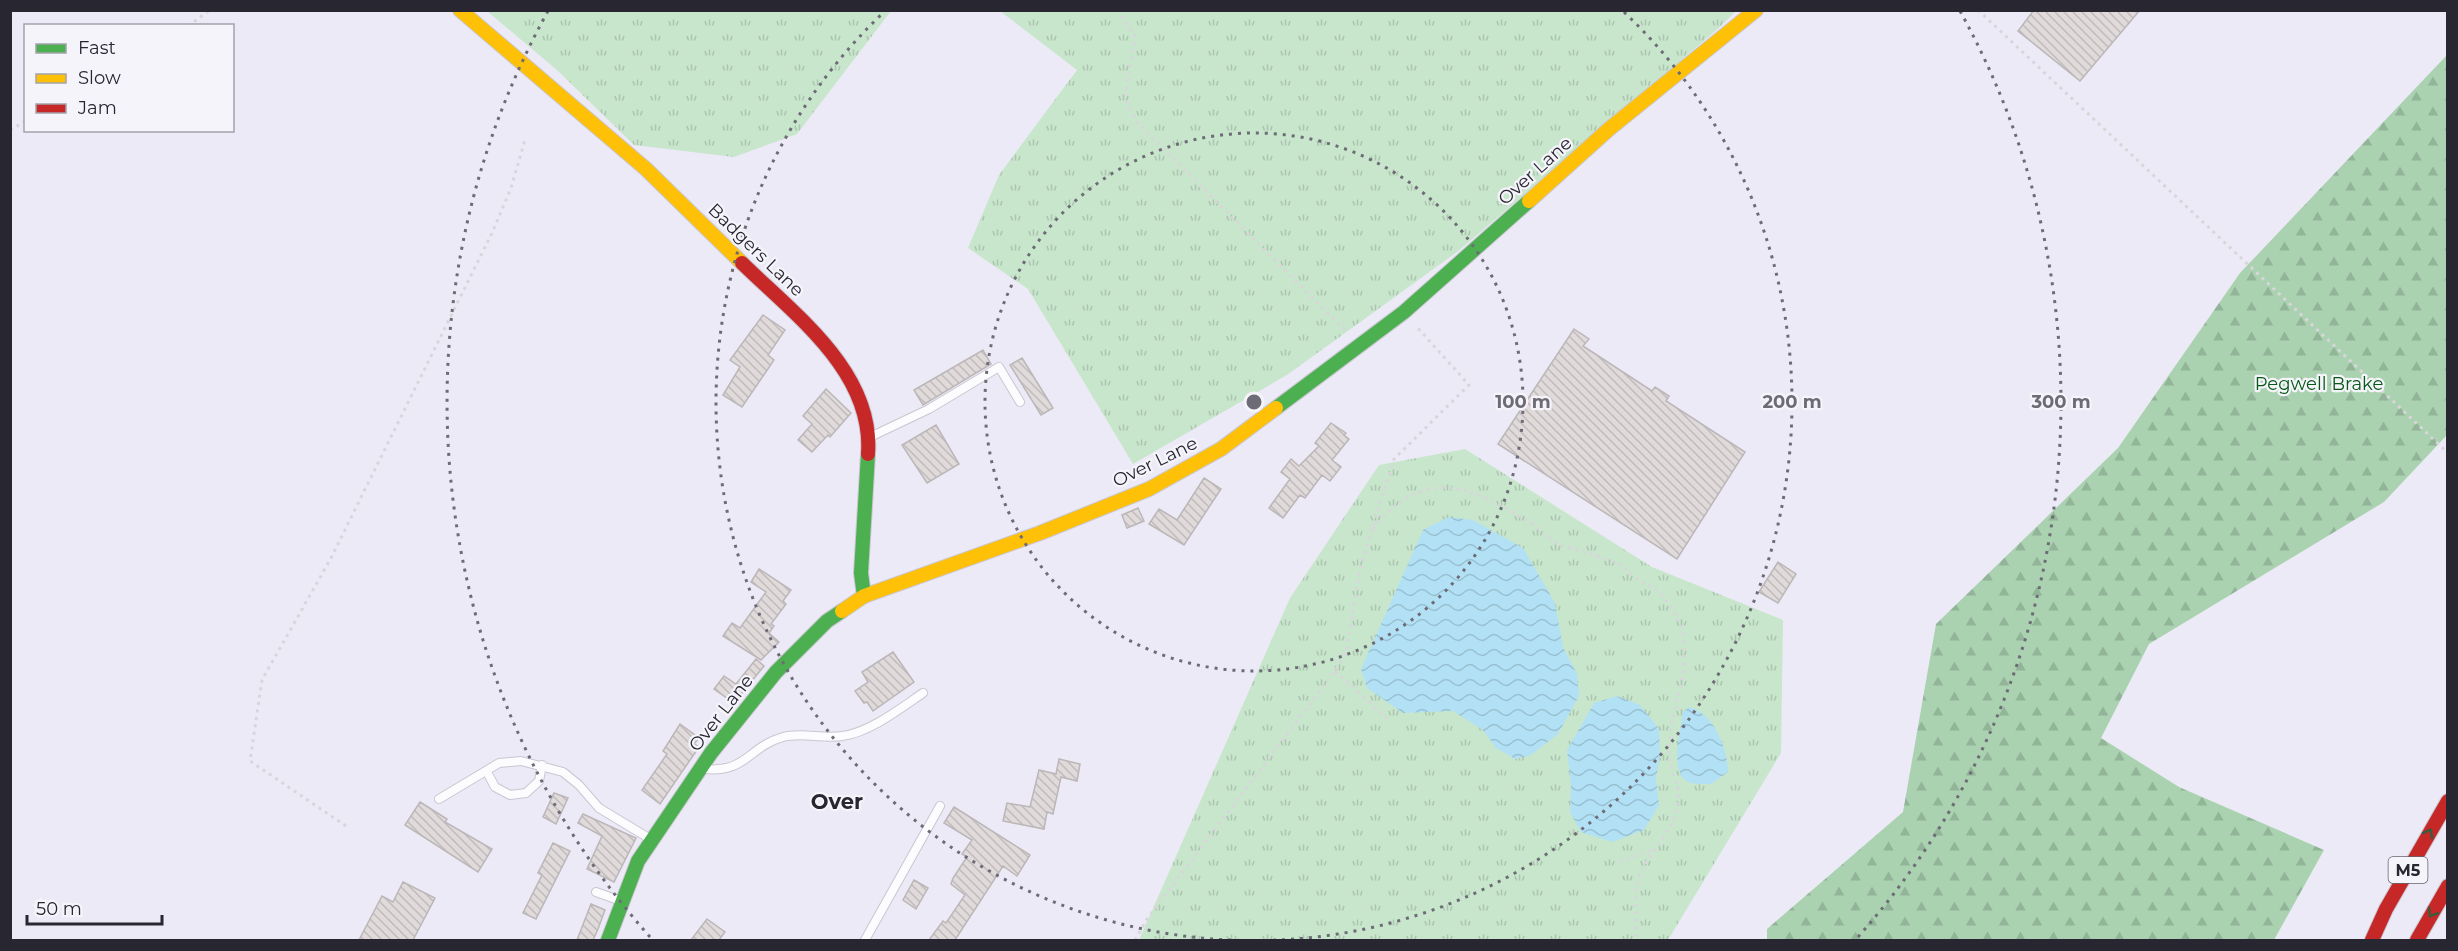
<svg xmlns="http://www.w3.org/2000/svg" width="2458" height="951" font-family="Montserrat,sans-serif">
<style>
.grass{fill:url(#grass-tufts)}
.forest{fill:url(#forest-firs)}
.water{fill:url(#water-waves)}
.building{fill:url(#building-back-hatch);stroke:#bbb6b7;stroke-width:1.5}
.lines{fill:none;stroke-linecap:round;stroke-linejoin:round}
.lane-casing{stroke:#c9c6d1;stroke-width:10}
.fast-casing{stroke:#c9c6d1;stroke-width:16}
.slow-casing{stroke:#c9c6d1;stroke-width:16}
.jam-casing{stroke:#c9c6d1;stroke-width:16}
.path{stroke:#d8d6db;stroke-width:3;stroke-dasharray:3 4.5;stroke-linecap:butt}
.lane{stroke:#fcfcfe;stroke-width:8}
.fast{stroke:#4caf50;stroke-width:14}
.slow{stroke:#ffc107;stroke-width:14}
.jam{stroke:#c62828;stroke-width:14}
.oneway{stroke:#365d3d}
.ring{fill:none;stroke:#6d6b76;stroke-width:3;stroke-dasharray:3 6}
.labels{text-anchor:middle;stroke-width:4.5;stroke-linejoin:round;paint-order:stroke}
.shield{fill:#f5f4fa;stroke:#66646d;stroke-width:1.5}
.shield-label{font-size:16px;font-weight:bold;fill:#282631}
.street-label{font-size:18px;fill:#282631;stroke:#f5f4fa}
.park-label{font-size:18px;fill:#055915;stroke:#f5f4fa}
.quarter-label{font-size:21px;font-weight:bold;fill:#282631;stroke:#f5f4fa}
.centre{fill:#6d6b76;stroke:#f5f4fa;stroke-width:3}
.ring-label{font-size:18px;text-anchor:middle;font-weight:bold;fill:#6d6b76;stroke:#f5f4fa;stroke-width:4.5;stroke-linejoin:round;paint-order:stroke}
</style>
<defs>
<pattern id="grass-tufts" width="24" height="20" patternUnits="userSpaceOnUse" patternTransform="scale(1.5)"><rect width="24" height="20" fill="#c8e6cc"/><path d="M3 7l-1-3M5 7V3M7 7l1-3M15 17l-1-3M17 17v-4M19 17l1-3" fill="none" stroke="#acc5b0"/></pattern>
<pattern id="forest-firs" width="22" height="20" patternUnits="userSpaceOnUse" patternTransform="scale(1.5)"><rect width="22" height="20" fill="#aad2b0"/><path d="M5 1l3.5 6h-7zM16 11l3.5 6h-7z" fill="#92b498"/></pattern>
<pattern id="water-waves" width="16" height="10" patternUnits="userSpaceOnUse" patternTransform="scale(1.5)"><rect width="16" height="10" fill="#b2e1f5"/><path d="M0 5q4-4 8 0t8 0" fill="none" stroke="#99c1d2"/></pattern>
<pattern id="building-back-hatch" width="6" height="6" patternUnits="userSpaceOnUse" patternTransform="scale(1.5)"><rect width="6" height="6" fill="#e0dadb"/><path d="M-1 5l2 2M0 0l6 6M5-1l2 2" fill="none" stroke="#c0bbbc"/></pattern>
</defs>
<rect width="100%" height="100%" fill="#eceaf6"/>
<path class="grass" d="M487,11H891L797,134L734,157L634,145L557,70Z
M1000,11H1736L1720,27L1457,252L1287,375L1133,464L1028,289L968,248L999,175L1077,70Z
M1465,449L1652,567L1783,620L1781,753L1668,940H1139L1290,598L1379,465Z"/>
<path class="forest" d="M2447,55V435L2384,502L2149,644L2101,738L2179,787L2324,850L2274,940H1767V929L1903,812L1936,624L2118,448L2240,273Z"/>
<path class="water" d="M1449,517L1473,520L1523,548L1555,603L1563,647L1577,674L1579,696L1558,734L1531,755L1515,759L1496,748L1483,730L1453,711L1403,713L1367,688L1361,669L1423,530Z
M1617,696L1640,705L1659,729L1660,756L1656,778L1659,805L1644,830L1612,842L1581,832L1570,812L1571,786L1567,750L1594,703Z
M1689,707C1714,713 1728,749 1728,772L1711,784C1704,784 1693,785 1687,781C1669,772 1681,728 1683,712Z"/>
<path class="building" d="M2034,10H2140L2080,81L2018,31Z
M763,315L785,330L768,355L774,360L742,407L723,395L740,367L730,360Z
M1574,329L1589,339L1583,346L1652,391L1655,387L1669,396L1666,401L1745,452L1677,559L1498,444Z
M983,350L991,364L923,405L914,390Z
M1022,358L1053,408L1041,415L1010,365Z
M826,389L851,413L830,437L828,435L812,452L798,440L812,424L803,416Z
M1331,423L1346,433L1344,435L1349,439L1332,460L1341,467L1330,481L1322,475L1305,498L1300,495L1283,518L1269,508L1290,479L1281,472L1291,459L1299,466L1319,446L1315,443Z
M936,425L959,464L927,483L902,445Z
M1204,478L1221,489L1184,545L1149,524L1159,509L1177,520Z
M1138,508L1144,521L1127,528L1122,515Z
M1778,562L1796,574L1778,603L1759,592Z
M759,569L791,590L783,601L786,604L771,624L774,626L769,633L779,642L761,660L723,636L732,623L740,628L766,592L751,582Z
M893,652L914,682L873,711L867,702L864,703L855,691L868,682L862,672Z
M756,659L764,666L734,703L714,689L724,676L736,684Z
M680,724L699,738L694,744L699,747L660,804L642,790L667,754L663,751Z
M1059,759L1080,764L1077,781L1061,777L1053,814L1047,812L1044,829L1003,821L1007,803L1030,807L1039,770L1056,774Z
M554,793L568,798L556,824L543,817Z
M420,802L447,819L445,822L492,849L478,872L405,825Z
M954,807L1030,855L1017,876L1003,866L955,940H929L943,921L946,923L965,895L951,884L953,878L967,857L962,854L972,840L944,823Z
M583,814L636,838L614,882L587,869L602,836L578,823Z
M553,843L570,851L536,919L523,913L542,875L538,873Z
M914,880L928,888L916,909L903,900Z
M403,882L435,898L413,940H359L382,896L393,902Z
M591,904L605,910L598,929L593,940H577Z
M707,919L725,932L719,940H691Z"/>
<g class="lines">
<g class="lane-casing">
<path id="lane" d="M870,437L929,409L999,367L1020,402
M704,769C747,773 748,747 783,737C801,732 823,739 842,736C869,733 901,708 923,693
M487,772L495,787L510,795L526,793L539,781L542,765
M439,799L499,763L521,761L563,772L579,785L599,808L652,840
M596,892L621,901
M865,940L940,806"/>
</g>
<g class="fast-casing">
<path id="fast" d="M1276,408L1404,312L1529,201
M864,596L861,573L868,454
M608,940L638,861L711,753L776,672L827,621L842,611"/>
</g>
<g class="slow-casing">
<path id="slow" d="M460,10L646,169L742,263
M1529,201L1609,129L1756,10
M842,611L864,596L1040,533L1149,489L1221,449L1276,408"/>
</g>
<g class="jam-casing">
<path id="jam" d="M742,263C795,315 874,372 868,454
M2372,940L2386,909L2448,801
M2417,940L2448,886"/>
</g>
<path class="path" d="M1117,10L1135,36L1125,98L1137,123L1346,331
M1978,10L2448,453
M188,26L210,10
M10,130L26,121
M1373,529C1425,463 1475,487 1535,526C1542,531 1548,538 1556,543C1566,548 1580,550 1591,554C1601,558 1615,561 1624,568C1630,572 1635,578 1642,582C1645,584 1650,586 1654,588C1663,594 1674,610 1678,620C1698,665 1667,709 1669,754C1669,773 1682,787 1678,807C1673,833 1647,852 1639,878C1632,898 1640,920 1634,940
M1335,671L1389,720
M346,826L250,761L262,680L331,558L492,233L511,188L525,140
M1620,862L1654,849
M1135,940L1147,919L1335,671L1346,652L1360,569L1394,459L1469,385L1416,326"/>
<use href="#lane" class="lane"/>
<use href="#fast" class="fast"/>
<use href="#slow" class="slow"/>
<use href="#jam" class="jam"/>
</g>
<defs><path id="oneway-chevron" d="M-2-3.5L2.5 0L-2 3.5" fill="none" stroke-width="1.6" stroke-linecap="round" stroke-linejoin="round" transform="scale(1.5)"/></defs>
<g class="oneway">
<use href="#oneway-chevron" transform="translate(2429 833) rotate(-61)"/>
<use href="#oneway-chevron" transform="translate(2432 913) rotate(120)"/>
</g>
<g class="ring">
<circle cx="1254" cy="402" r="269"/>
<path d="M1624 12A538 538 0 1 1 884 12"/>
<path d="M650 937A807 807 0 0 1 548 11M1960 11A807 807 0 0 1 1858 937"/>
</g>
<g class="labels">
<rect class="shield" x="2388.5" y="857" width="39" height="26" rx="4.5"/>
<g class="shield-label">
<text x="2408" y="876">M5</text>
</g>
<g class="street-label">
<text transform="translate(1535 171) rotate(-42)" y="6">Over Lane</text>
<text transform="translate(756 250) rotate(44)" y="6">Badgers Lane</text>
<text transform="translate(1155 462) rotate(-26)" y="6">Over Lane</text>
<text transform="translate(721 713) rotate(-52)" y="6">Over Lane</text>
</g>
<g class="park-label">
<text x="2319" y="390">Pegwell Brake</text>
</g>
<g class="quarter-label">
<text x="837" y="809">Over</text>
</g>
</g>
<circle cx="1254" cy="402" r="9" class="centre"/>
<g class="ring-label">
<text x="1523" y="408">100 m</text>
<text x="1792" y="408">200 m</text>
<text x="2061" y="408">300 m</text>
</g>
<rect width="2458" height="951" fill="none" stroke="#282631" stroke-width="24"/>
<rect x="24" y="24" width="210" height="108" fill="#f5f4fa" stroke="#a3a2aa" stroke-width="1.5"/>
<rect x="36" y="44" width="30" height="9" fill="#4caf50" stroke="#a3a2aa" stroke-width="1.5"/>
<text x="78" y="54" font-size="18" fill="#282631">Fast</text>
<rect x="36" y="74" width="30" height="9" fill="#ffc107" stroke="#a3a2aa" stroke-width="1.5"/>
<text x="78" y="84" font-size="18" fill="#282631">Slow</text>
<rect x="36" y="104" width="30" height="9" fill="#c62828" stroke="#a3a2aa" stroke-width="1.5"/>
<text x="78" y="114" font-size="18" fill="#282631">Jam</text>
<path d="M27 915v9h135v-9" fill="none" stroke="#282631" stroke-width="3"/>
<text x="36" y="915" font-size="18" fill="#282631" stroke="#f5f4fa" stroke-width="4.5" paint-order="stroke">50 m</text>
</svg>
